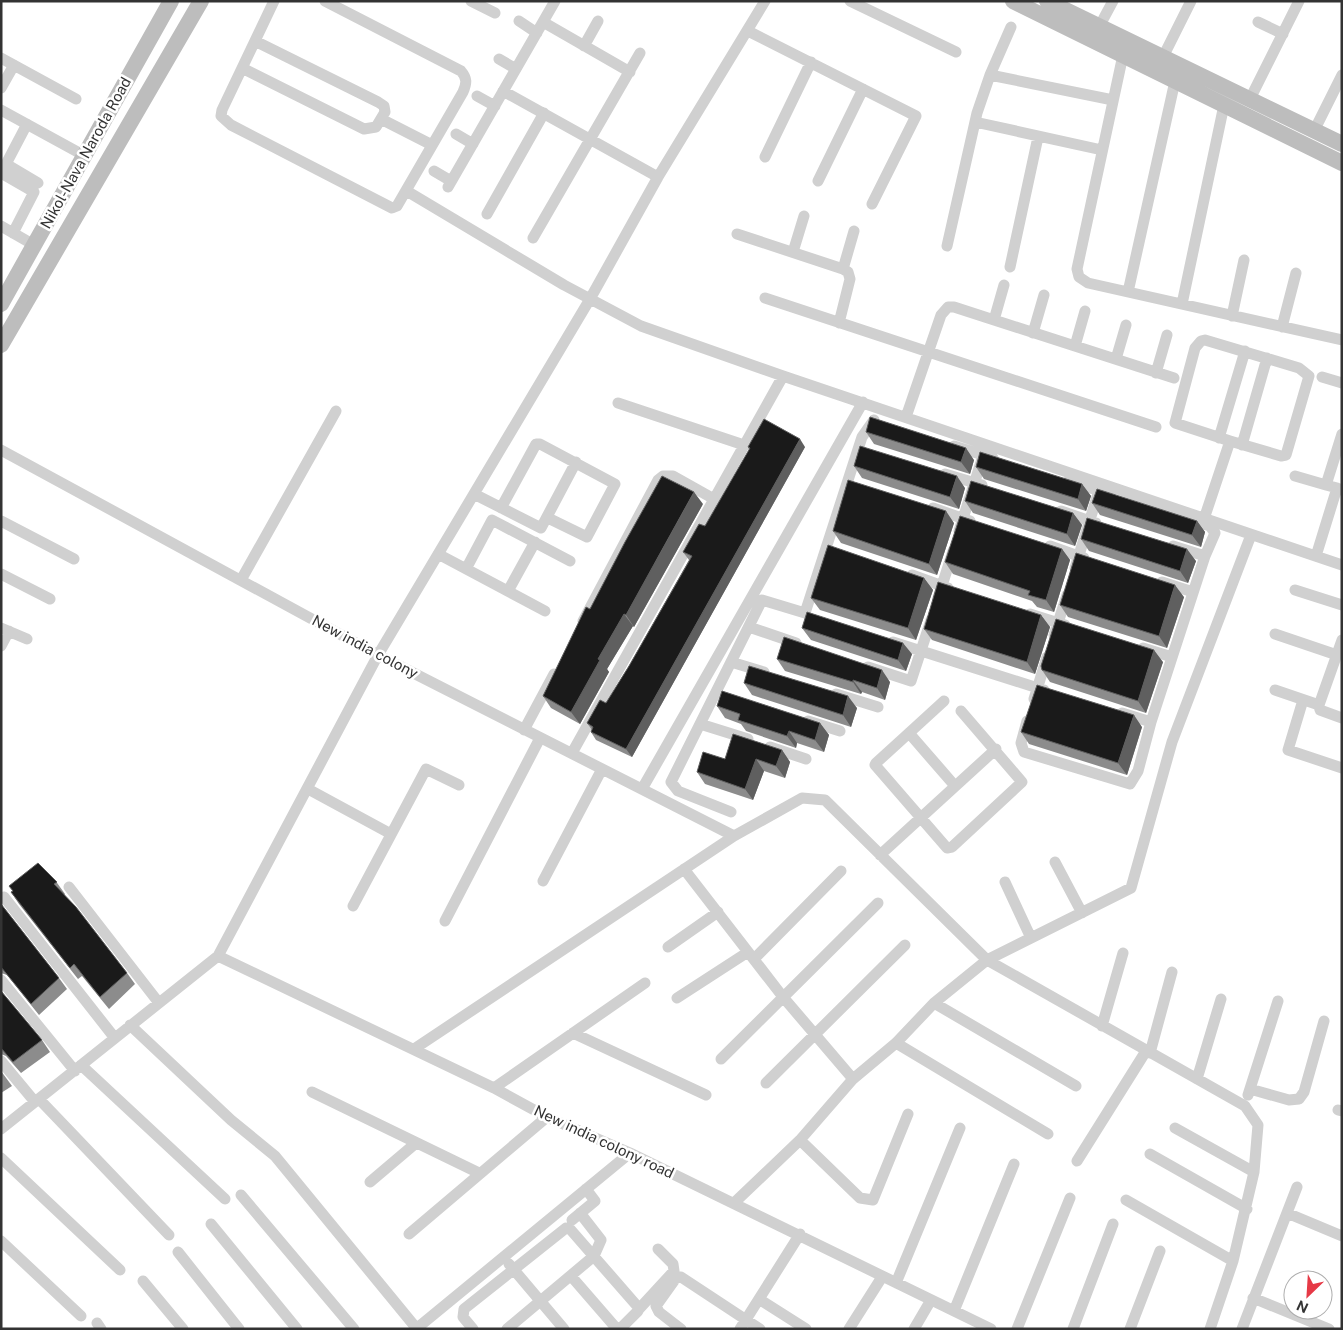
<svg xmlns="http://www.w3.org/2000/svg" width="1343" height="1330" font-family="'Public Sans',sans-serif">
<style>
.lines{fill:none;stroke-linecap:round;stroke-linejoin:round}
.street{stroke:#d0d0d0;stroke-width:11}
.secondary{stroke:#bdbdbd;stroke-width:16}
.wall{fill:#8c8c8c}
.shaded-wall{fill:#5f5f5f}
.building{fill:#1a1a1a;stroke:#5f5f5f}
.labels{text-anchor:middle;stroke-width:5;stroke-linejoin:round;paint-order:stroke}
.street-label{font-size:15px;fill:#333;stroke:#fff}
</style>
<rect width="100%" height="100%" fill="#fff"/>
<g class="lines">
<path class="street" d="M274,1L222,110L221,116L231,125L392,208L397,206L463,92C467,83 467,78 461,71L325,1
M471,1L495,13
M850,1L956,52
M519,21L537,33
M543,22L630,72
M1258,22L1283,34
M1099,27L1113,1
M748,31L916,116L872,204
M584,46L598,21
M1123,55L1077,269L1079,277L1088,283L1342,340
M1163,57L1191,1
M1,58L76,99
M499,59L516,69
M242,68L364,129L376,127L385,112L384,106L378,102L255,41
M990,75L1113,100
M1,88L14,65
M503,91L658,177
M477,96L495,106
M1250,99L1299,1
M1,110L85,156
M381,119L432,145
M975,122L1102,150
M27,124L6,164L38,183
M1314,131L1342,75
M456,134L473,144
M765,157L811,62
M434,171L451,181
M1,173L34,192L13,233
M818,181L863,89
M448,187L555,1
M410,193L564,285L641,326L783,376L1342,565
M487,214L544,113
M1,226L34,245
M737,234L843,269L848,272L850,279L839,323
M533,238L640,53
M947,246L977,113L990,75L1011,27
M793,252L804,216
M1010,267L1038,137
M843,269L854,231
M1128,292L1175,81
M765,298L1156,427
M1182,304L1224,105
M1232,316L1244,260
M994,320L1004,285
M1282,327L1296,273
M1033,333L1044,295
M1075,346L1085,311
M1116,359L1126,325
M1156,373L1167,335
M1322,377L1342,383
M618,403L744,445
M906,417L941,315L948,307H954L1174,378
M1219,438L1245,351
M1242,445L1267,358
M954,446L993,458
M1,450L378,655L734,836
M945,474L982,485
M1295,476L1326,485
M1068,481L1110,494
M1337,488L1326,485L1342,434
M474,494L541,528L576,462
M501,508L536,444H540L615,484L587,537L548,518
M933,508L970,521
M1061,511L1096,523
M1204,519L1230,441L1281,456L1286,455L1309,376L1299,368L1205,340L1201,341L1195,348L1175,423L1230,441
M1,521L74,559
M959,531L983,456
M1050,546L1084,558
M1173,546L1205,556
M438,554L545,611
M1316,556L1337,488L1342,490
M1075,568L1101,484
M466,569L492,520L570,561
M1,574L50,599
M912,575L948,588
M241,580L336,411
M1162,582L1193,592
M1295,590L1342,605
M508,591L535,542
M938,598L953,551
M1030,614L1065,625
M583,621L658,480L663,476H673L714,499
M749,627L796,643
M1,628L27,639
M1275,634L1337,655
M1054,635L1067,595
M893,642L1044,690
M1,646L9,631
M1143,648L1172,657
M731,662L764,672
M868,667L911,681L931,620
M1275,690L1319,705L1342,640
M836,694L878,707
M1034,699L1047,657
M1303,700L1288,750L1342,768
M1319,705L1320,710L1342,718
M1122,713L1151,722
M808,721L840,731
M1027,721L1021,743L1024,752L1130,784L1138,771L1151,722L1205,556L1215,533L1210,526L1185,518
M700,724L748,739
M524,730L554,674
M909,733L944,701
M770,747L806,759
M572,753L783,376
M955,786L909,733L876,763L875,765L947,848L952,847L1022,782L961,711
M308,789L391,834
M642,789L863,402
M731,812L678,791L671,782L762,600L805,613L862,437L874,420
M880,855L996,749
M1055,862L1082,913
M684,869L783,997L853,1079
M543,881L602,769
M1005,882L1031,938
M69,887L159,1003
M4,897L114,1037
M353,906L426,769L459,785
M445,921L540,738
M668,947L718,912
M218,956L494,1088L547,1117L630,1153L991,1329
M754,959L841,871
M1,980L75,1071
M677,998L748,952
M934,1003L1076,1086
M130,1025L231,1120L275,1156L417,1329
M1102,1026L1123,953
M573,1033L706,1095
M896,1043L1048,1134
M414,1049L734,836L802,798L825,800L987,960L1245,1106L1258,1125L1254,1172L1233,1261L1210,1329
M1150,1053L1172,972
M721,1059L878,903
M1,1061L35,1102
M81,1065L225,1199
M1197,1079L1221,999
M766,1083L905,945
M494,1088L645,983
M1250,1089L1289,1100L1299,1099L1304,1092L1324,1021
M312,1092L479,1173
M1248,1095L1278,1001
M39,1099L169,1235
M1338,1110L1342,1111
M1175,1128L1254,1172
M1,1129L218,956L378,655L590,299L658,177L765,1
M800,1140L860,1198L873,1200L908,1114
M1150,1154L1247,1209
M1,1158L120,1270
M1077,1161L1146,1051
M370,1182L416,1143
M241,1195L354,1329
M1126,1200L1233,1261
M734,1203L800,1140L853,1079L896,1043L934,1003L987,960L1131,888L1172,742L1251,535
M1287,1213L1342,1236
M572,1220L595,1201L586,1189
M211,1224L297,1329
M409,1234L547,1117
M1,1241L81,1316
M178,1252L239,1329
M509,1264L564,1329
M571,1276L617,1329
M143,1281L183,1329
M896,1283L960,1128
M1253,1298L1329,1329
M759,1299L806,1329
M639,1309L674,1271L673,1264L658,1249
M954,1311L1014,1164
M97,1323L101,1329
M416,1329L630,1153
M473,1329L463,1317L464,1309L566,1228L570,1229L638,1307V1311L620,1329
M507,1329L594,1256L601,1240L580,1213
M681,1329L659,1312L656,1306L676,1278L681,1277L760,1329
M740,1329L800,1234
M849,1329L882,1277
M914,1329L931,1300
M1017,1329L1070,1198
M1073,1329L1113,1224
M1130,1329L1160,1251
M1242,1329L1297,1187"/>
<path class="secondary" d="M1013,1L1342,163
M1047,1L1342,144
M1,304L171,1
M1,345L201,1"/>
</g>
<path class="wall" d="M866,432L974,460L970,474L874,444Z
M748,447H805L632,757L596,740L591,732L592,730L587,723L606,703L629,666L689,560L683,552L705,526L749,450Z
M854,466L965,488L959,509L862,478Z
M976,467L1082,484L1091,496L1086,511L984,479Z
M965,501L1073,513L1082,525L1075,546L973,513Z
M1092,503L1197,521L1205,532L1201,547L1100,515Z
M703,504L634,627L633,626L607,669L609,672L580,724L551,708L543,696Z
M954,523L937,575L841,543L833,531Z
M1081,539L1196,561L1188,583L1089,551Z
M1062,549L1070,560L1054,612L1037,607L1032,601L953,574L945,562Z
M924,578L933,590L916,640L820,610L811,598Z
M1184,597L1167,648L1068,617L1060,605Z
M1041,615L1050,627L1035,674L932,640L924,629Z
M802,628L912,654L906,671L811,640Z
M777,659L890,682L885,700L862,692L861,694L785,671Z
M1163,662L1146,713L1050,682L1042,670Z
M744,683L857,708L851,727L752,695Z
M717,706L820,723L829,735L824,752L797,743L796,748L746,731L741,724L725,718Z
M1142,727L1127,775L1029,744L1021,732Z
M782,750L790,762L785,778L764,771L753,800L705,784L697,772L725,759Z
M55,880L65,894L64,895L127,973L135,984L109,1009L82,976L78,979L19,904L11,892Z
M1,904L59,978L67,989L39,1015L7,975L1,973Z
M1,991L42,1040L50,1052L21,1073L6,1056L1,1054Z
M1,1071L12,1086L1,1093Z"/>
<path class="shaded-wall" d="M800,439L805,447L632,757L626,749Z
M966,448L974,460L970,474L961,462Z
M957,476L965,488L959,509L950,497Z
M1082,484L1091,496L1086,511L1078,499Z
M694,492L703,504L634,627L626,615Z
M946,511L954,523L937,575L929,564Z
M1073,513L1082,525L1075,546L1067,534Z
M1197,521L1205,532L1201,547L1192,535Z
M1062,549L1070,560L1054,612L1046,600Z
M1187,549L1196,561L1188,583L1180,571Z
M924,578L933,590L916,640L908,628Z
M1175,585L1184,597L1167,648L1159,636Z
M624,614L633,626L607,669L609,672L580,724L571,712L598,659Z
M1041,615L1050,627L1035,674L1027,662Z
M903,643L912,654L906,671L898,660Z
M1154,650L1163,662L1146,713L1138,701Z
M882,670L890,682L885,700L877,688Z
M853,680L862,692L861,694L853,682Z
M848,696L857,708L851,727L843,715Z
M1134,715L1142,727L1127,775L1118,763Z
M820,723L829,735L824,752L815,740Z
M789,731L797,743L796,748L787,736Z
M782,750L790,762L785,778L776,766Z
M756,759L764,771L753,800L745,789Z"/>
<path class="building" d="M870,417L966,448L961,462L866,432Z
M764,419L800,439L626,749L591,732L593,727L587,723L600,700L606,703L629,666L692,556L683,552L699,524L705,526L750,448L748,447Z
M860,446L957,476L950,497L854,466Z
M980,452L1082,484L1078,499L976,467Z
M662,476L694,492L626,615L624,614L598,659L600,660L571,712L543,696L586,607L590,609L625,542Z
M848,480L946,511L929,564L833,531Z
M971,481L1073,513L1067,534L965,501Z
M1097,489L1197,521L1192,535L1092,503Z
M960,516L1062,549L1046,600L1028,595L1030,591L945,562Z
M1087,518L1187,549L1180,571L1081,539Z
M828,545L924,578L908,628L811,598Z
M1076,553L1175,585L1159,636L1060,605Z
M938,582L1041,615L1027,662L924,629Z
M807,612L903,643L898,660L802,628Z
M1056,619L1154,650L1138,701L1042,670L1041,666Z
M784,637L882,670L877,688L853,680V682L777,659Z
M749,666L848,696L843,715L744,683Z
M1037,685L1134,715L1118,763L1021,732Z
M722,691L820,723L815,740L789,731L787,736L738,720L740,714L717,706Z
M733,734L782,750L776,766L756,759L745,789L697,772L703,752L725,759Z
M38,863L57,882L54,884L76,907L127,973L100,997L74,964L70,968L11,892L13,891L9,886Z
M1,904L59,978L31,1004L1,967Z
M1,991L42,1040L13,1062L1,1048Z"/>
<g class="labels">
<g class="street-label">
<text transform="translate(86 153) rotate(-61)" y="5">Nikol-Nava Naroda Road</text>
<text transform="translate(365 647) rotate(28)" y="5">New india colony</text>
<text transform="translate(604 1142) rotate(25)" y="5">New india colony road</text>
</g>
</g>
<rect width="1343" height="1330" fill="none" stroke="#333333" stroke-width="5"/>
<g transform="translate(1308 1295) rotate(205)"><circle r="24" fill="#ffffff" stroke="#adadad"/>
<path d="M0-4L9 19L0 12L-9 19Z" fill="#e63946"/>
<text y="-8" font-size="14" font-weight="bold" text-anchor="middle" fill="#333333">N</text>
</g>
</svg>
